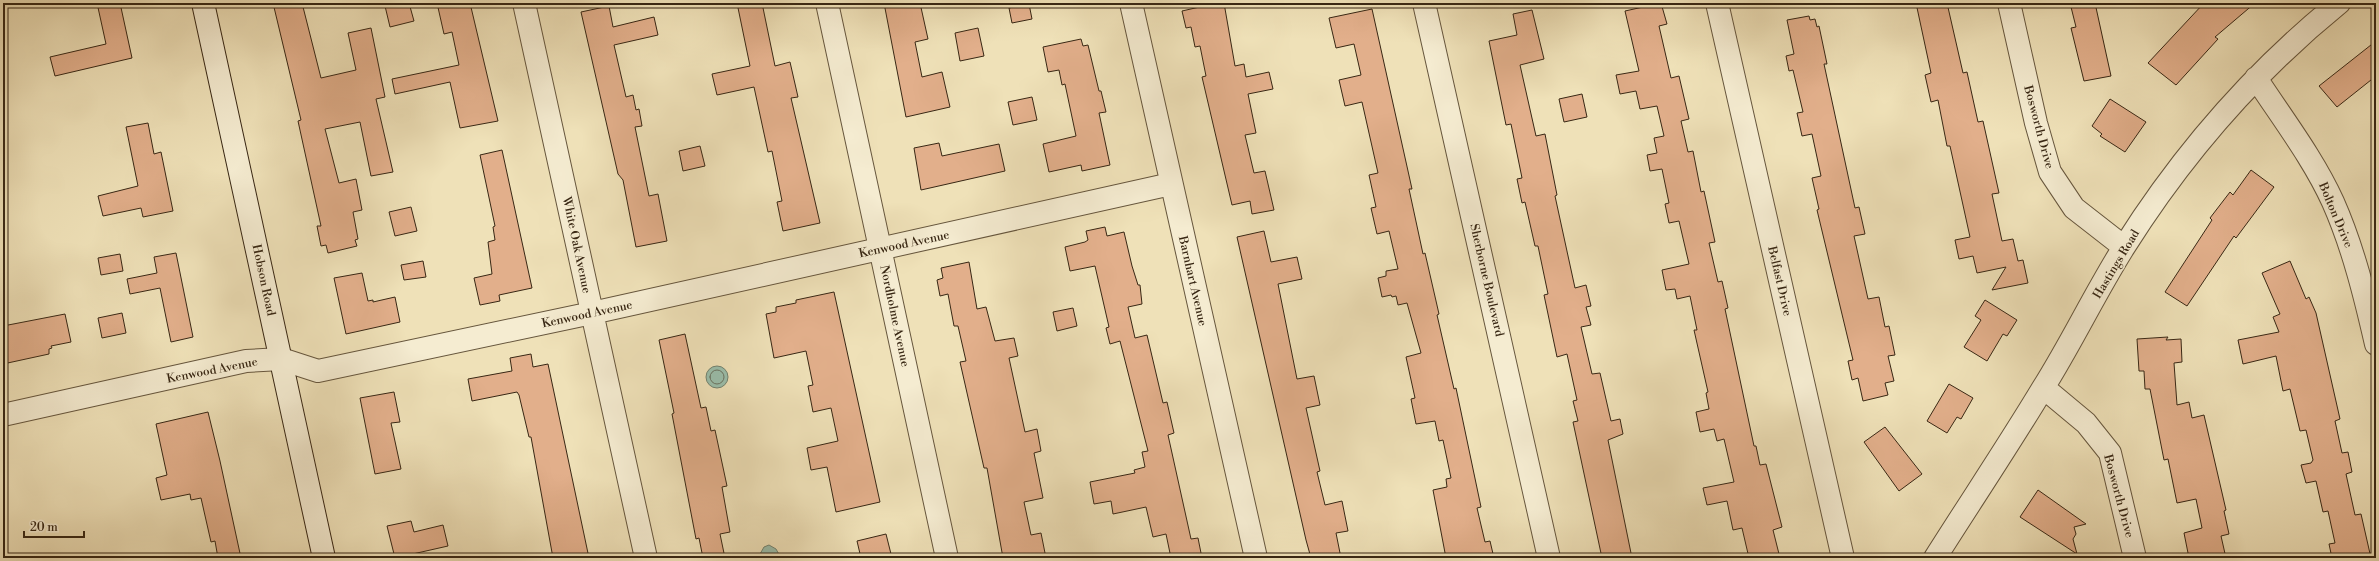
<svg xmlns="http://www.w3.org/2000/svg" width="2379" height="561" font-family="'Libre Bodoni',serif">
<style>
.water{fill:#9abeab;stroke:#73826f}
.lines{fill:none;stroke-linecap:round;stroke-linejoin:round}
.shore{stroke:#697260;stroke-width:1}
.building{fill:#e2af8b;stroke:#382714}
.street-casing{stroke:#66563d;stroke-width:24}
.secondary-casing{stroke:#382714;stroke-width:24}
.street{stroke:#f5ecd1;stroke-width:22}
.secondary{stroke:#f5ecd1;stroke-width:22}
.labels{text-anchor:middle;stroke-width:3;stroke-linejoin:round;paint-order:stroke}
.street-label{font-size:12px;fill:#382714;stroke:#f5ecd1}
</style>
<rect width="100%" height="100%" fill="#efe1b8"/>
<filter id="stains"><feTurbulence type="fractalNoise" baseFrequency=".005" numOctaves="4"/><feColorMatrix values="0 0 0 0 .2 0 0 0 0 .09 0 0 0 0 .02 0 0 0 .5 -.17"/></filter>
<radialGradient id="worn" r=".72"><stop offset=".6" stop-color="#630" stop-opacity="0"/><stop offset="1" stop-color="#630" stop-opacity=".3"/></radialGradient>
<path class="water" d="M706 377a11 11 0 1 1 22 0a11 11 0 1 1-22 0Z
M769,545L776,549L781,558H747L760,554L764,547Z"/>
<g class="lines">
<path class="shore" d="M710 377a7 7 0 1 1 14 0a7 7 0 1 1-14 0Z"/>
</g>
<path class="building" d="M97,3H120L132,58L55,76L50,57L106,44Z
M273,3H302L321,78L356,70L348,33L371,28L385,97L376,99L393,172L371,176L360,122L325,129L339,183L356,179L362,210L353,212L358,239L355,240L357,246L328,253L326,245L321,246L317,226H321L298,121L301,120Z
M400,3H409L414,21L390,27L385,6Z
M437,3H470L498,121L460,128L450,82L395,94L392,79L459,65L452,32L444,34Z
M737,3H762L775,66L790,62L798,97L791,98L820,223L783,231L777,202L782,201L772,151L768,152L754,87L717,95L712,74L750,66Z
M884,3H920L928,39L915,42L922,77L942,72L950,107L906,117Z
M1217,3H1224L1235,66L1244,64L1246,77L1269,72L1273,89L1248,94L1256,133L1245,135L1254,173L1265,171L1274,210L1252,214L1250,201L1232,205L1202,77L1206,76L1200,46L1195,47L1191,27L1186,28L1182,11Z
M1661,3L1667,24L1659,26L1671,78L1679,76L1689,119L1681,121L1688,152L1693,151L1701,192L1704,191L1715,242L1709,243L1718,282L1722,281L1728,308L1725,309L1754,446H1756L1760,465L1766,464L1782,527L1773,530L1780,558H1749L1742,528L1733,530L1727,501L1707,505L1703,488L1734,482L1724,439L1717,441L1714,429L1700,432L1696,412L1709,409L1706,393L1708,392L1694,330H1697L1690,296L1677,299L1675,289L1666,290L1662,270L1689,264L1679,221L1669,223L1665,204L1669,203L1662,169L1650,171L1647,155L1657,153L1654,138L1664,136L1657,106L1640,109L1636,91L1620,94L1616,75L1639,71L1625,11Z
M1916,3H1947L1963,73L1967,72L1978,122L1983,121L1999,193L1992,194L2002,241L2013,239L2018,261L2023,260L2028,283L1992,290L2006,267L1977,273L1973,256L1959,259L1955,240L1970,237L1950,146H1947L1938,100L1931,102L1925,75L1931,73Z
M2070,3H2095L2111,76L2084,81L2071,28L2076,27Z
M2204,3H2255L2215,37L2218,39L2176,85L2148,63Z
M1029,4L1032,19L1012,23L1009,8Z
M609,6L613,27L654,17L658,35L614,45L626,97L633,95L636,110L639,109L642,126L635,127L649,196L658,194L667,241L636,247L623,180L618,174L581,12Z
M1372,9L1412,189H1409L1423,254L1425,253L1439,314L1437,315L1454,389L1456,388L1481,507L1477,508L1485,542L1490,541L1494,558H1446L1433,490L1447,487L1446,479L1451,478L1443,440L1439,441L1435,421L1416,424L1411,399L1415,398L1406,357L1421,353L1407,303L1398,305L1396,296L1392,297L1391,295L1382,297L1378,278L1386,276V271L1398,269L1389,231L1377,234L1371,208L1376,207L1369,175L1378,173L1362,102L1345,106L1339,80L1361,75L1354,44L1336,48L1329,18Z
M1532,10L1544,59L1520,65L1536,136L1545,134L1557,195L1555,196L1575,288L1586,285L1591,306L1586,307L1591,325L1581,327L1592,374L1600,373L1611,421L1620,419L1623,434L1608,440L1632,558H1602L1573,422L1578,421L1573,401L1577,400L1567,354L1557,357L1544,295L1548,294L1538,246H1535L1525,202L1522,203L1517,179L1522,178L1511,124L1506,125L1489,41L1517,35L1513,14Z
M1809,16L1810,20L1815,19L1817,27L1819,26L1827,64H1824L1855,208L1859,207L1865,234L1854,236L1868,299L1879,297L1885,327L1889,326L1895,355L1888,356L1894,381L1885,383L1888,395L1863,401L1858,378L1852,380L1848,361L1853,360L1817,210L1819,209L1812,178L1821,176L1812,134L1802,136L1797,113L1803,112L1793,70L1789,71L1786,56L1794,54L1787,20Z
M978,28L984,56L960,61L955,33Z
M1081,39L1083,46L1088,45L1099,91H1101L1106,112L1099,113L1110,165L1082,171L1081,165L1049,172L1043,144L1076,136L1065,84L1062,85L1059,70L1048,72L1043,47Z
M2376,41V76L2337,107L2319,86Z
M1582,94L1587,117L1564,122L1559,99Z
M1032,97L1037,120L1013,125L1008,102Z
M2110,99L2146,122L2125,152L2100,136L2102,134L2092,126Z
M148,123L154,154L161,152L173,211L143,217L141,208L103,216L98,196L138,186L126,127Z
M939,143L942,156L999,144L1005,171L921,190L914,148Z
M700,146L705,166L683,171L679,151Z
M502,150L532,288L499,295L500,301L480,305L474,278L492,274L488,242L495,240L493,227L495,226L480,155Z
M2251,170L2274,187L2236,238L2234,236L2187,306L2165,292L2212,220L2210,218L2230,192L2233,195Z
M411,207L417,231L395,236L389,212Z
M1105,227L1107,236L1124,232L1132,266L1138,285H1140L1142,304L1128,307L1135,338L1147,335L1163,403L1167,402L1174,433L1168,435L1191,539L1198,538L1202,558H1171L1166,534L1153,537L1146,507L1113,514L1111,501L1094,504L1090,482L1135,473L1134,470L1145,467L1142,452L1148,451L1120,341L1110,344L1106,328L1109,327L1095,266L1070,271L1065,247L1085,242L1088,240L1086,231Z
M1264,231L1271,262L1297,257L1302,279L1278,284L1297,379L1314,376L1320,405L1306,408L1320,471L1317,472L1325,505L1342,501L1348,531L1336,533L1341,558H1311L1306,540L1237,237Z
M176,253L193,337L171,342L160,288L130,294L127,279L157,273L154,257Z
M120,254L123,271L101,275L98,258Z
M423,261L426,277L404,280L401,265Z
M2290,261L2306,299L2309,297L2316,313L2340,419L2335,421L2342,453L2348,452L2352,472L2346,474L2355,515L2361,514L2371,558H2332L2329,544L2335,543L2328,511L2323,512L2316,481L2306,483L2301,465L2311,463L2313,460L2306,430L2300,431L2290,389L2283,391L2276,356L2243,364L2238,340L2279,332L2273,317L2280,314L2262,273Z
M969,262L977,309L986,307L995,341L1014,338L1018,356L1009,358L1025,432L1037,429L1041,451L1034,453L1043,498L1024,502L1031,535L1041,533L1046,558H1003L987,468H984L960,362L966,361L958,326H954L948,294L940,296L937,280L943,278L941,268Z
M362,273L368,301L373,300V302L395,297L400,322L346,334L334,278Z
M834,292L880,502L836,512L827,467L811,470L807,448L838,441L831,408L813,412L808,386L813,385L806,351L774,358L766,314L776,312V307L796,303V300Z
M1985,300L2017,320L2007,336L2003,334L1987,361L1964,347L1981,320L1975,316Z
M1073,308L1077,326L1057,331L1053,312Z
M122,313L126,333L102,338L98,318Z
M65,314L71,342L51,346L52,348L49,349V354L3,364V326Z
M685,334L701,408L706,407L711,431L715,430L727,486L722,487L730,532L720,534L725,558H703L699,538L696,539L672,414L674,413L659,340Z
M2168,337L2166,340L2181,339L2182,362L2174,363L2177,405L2189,402L2192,418L2204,415L2226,510L2224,511L2229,534L2221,536L2226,558H2189L2184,533L2202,528L2196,499L2177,503L2168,459L2164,460L2150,389H2145L2144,371H2139L2137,339Z
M531,354L533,367L548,364L589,558H553L531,437H529L519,395L517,392L472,401L468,379L512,371L510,358Z
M1949,384L1973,398L1961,419L1957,417L1947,433L1927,421Z
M394,392L400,422L391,423L401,469L375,474L360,398Z
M208,412L220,461L241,558H218L215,541L211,542L201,498L191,500L190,494L161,500L156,478L167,475L156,424Z
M1885,427L1922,474L1899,491L1864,442Z
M2038,490L2086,524L2074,527L2076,534L2073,539L2077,554L2020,517Z
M411,521L414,532L443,525L448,546L395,558L387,526Z
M886,534L892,558H861L857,541Z"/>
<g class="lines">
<g class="street-casing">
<path id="street" d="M524,3L646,558
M827,3L947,558
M1131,3L1256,558
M1424,3L1549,558
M1717,3L1843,558
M2009,3L2036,123L2050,172L2074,208L2124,247
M2256,78C2282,118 2313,158 2333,202C2353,247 2365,296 2376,344
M2044,388L2086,423L2110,453L2135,558
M3,415L246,361L281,359L318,371L592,313L1171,184
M1935,558C1971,501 2008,446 2043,388C2072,342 2095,293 2124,247C2182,155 2254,72 2339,3"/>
</g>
<g class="secondary-casing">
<path id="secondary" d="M203,3L324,558"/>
</g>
<use href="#street" class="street"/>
<use href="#secondary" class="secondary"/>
</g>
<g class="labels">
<g class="street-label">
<text transform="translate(2039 127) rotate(75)" y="4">Bosworth Drive</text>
<text transform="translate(2336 215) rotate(67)" y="4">Bolton Drive</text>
<text transform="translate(904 244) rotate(-12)" y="4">Kenwood Avenue</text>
<text transform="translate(577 245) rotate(78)" y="4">White Oak Avenue</text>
<text transform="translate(2116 264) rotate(-59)" y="4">Hastings Road</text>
<text transform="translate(264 280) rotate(78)" y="4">Hobson Road</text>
<text transform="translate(1487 280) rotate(77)" y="4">Sherborne Boulevard</text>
<text transform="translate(1193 281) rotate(77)" y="4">Barnhart Avenue</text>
<text transform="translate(1780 281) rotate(77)" y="4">Belfast Drive</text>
<text transform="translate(587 314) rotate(-12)" y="4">Kenwood Avenue</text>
<text transform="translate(895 316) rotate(78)" y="4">Nordholme Avenue</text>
<text transform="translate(212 370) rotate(-11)" y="4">Kenwood Avenue</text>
<text transform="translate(2119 496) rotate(75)" y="4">Bosworth Drive</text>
</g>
</g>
<rect width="2379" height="561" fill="none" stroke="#efe1b8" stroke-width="16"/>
<rect x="4" y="4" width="2371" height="553" fill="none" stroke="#382714" stroke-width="2"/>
<rect x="8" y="8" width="2363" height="545" fill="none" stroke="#382714"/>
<path d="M24 531v6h60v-6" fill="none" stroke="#382714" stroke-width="2"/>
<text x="30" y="531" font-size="12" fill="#382714" stroke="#f5ecd1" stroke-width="3" paint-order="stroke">20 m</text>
<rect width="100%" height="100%" filter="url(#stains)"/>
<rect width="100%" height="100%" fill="url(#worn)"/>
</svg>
